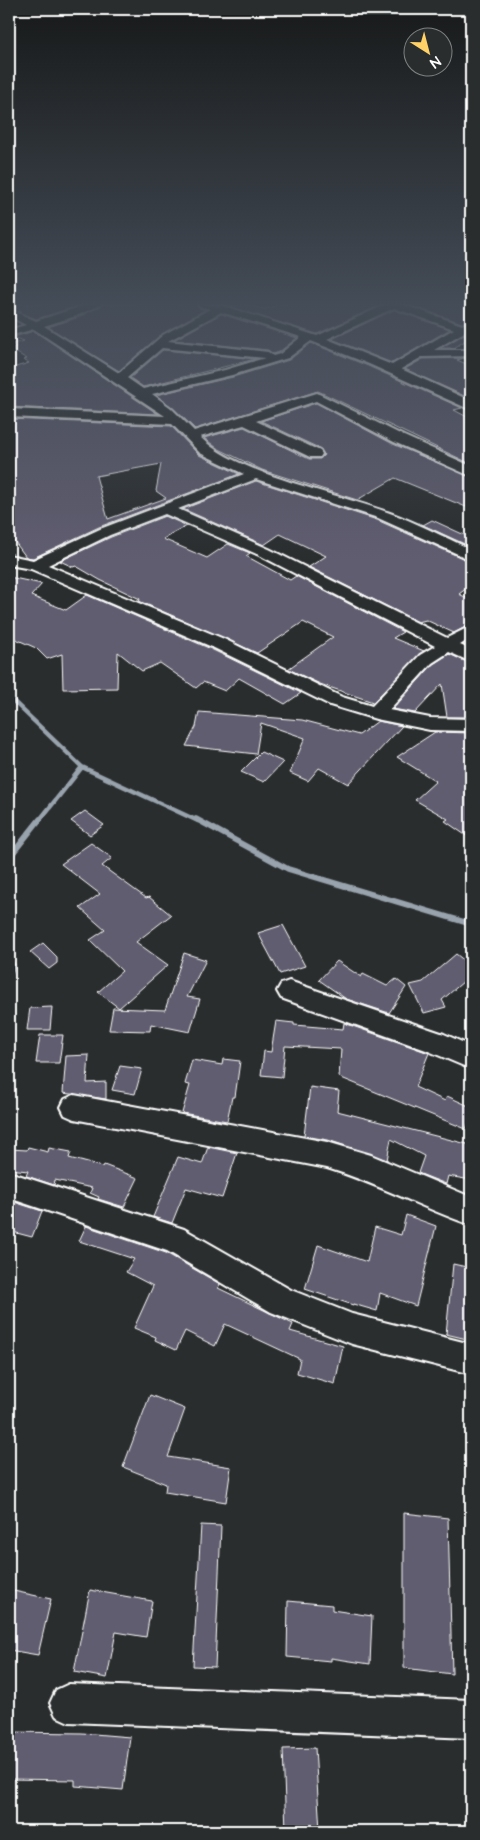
<svg xmlns="http://www.w3.org/2000/svg" width="480" height="1840" font-family="'Architects Daughter',sans-serif">
<style>
.lines{fill:none;stroke-linecap:round;stroke-linejoin:round}
.stream-far1{stroke:#98a3ad;stroke-width:4.5}
.stream{stroke:#98a3ad;stroke-width:5.5}
.building{fill:#605d6f;stroke:#fff;fill-rule:evenodd}
.minor-casing{stroke:#fff;stroke-width:4}
.minor{fill:#2a2d2e;fill-rule:evenodd}
</style>
<rect width="100%" height="100%" fill="#2a2d2e"/>
<filter id="ink" filterUnits="userSpaceOnUse"><feTurbulence type="fractalNoise" baseFrequency=".02" numOctaves="2"/><feDisplacementMap in="SourceGraphic" scale="10" xChannelSelector="R" yChannelSelector="G"/><feConvolveMatrix kernelMatrix="1 2 1 2 8 2 1 2 1" color-interpolation-filters="sRGB"/></filter>
<g filter="url(#ink)">
<g class="lines">
<path class="stream-far1" d="M9,697L82,767L198,821
M39,821L82,767"/>
<path class="stream" d="M196,819L288,869L471,924
M9,858L40,819
M9,958L13,965L9,975"/>
</g>
<path class="building" d="M9,304H84L36,319L19,312L22,311Z
M104,304H196L199,308L205,310L162,334L119,371L48,327L77,318Z
M217,304H226L234,306L242,304L265,309L282,304H383L317,334Z
M406,304H471V308L466,311L471,313V319L462,323Z
M394,310L450,329L392,363L332,339Z
M221,314L297,338L279,352L273,354L268,350L174,340Z
M471,330V337L454,348H441Z
M34,331L158,414L9,407V400L13,399L9,395V369L29,363L23,360L27,359L10,349L16,347L12,344L24,341L14,337Z
M311,343L368,366L462,408L454,410L471,419V464L318,391L195,429L172,407L156,395L233,377L289,360Z
M163,350L255,359L143,387L130,378Z
M465,358L457,360L471,366V399L405,369L423,359Z
M316,403L393,444L471,477V509L395,478L357,500L262,470L217,448L204,438L244,427L309,459H320L324,455L321,449L261,421Z
M9,419L171,426L199,455L239,474L99,527L33,558L26,557L12,538L9,528ZM161,464L156,491L166,498L108,519L96,476Z
M256,481L377,520L471,562V585L459,594L471,600V624L454,633L426,620L418,622L309,567L326,556L280,534L264,545L183,509Z
M165,516L187,526L163,539L207,558L228,544L250,553L246,556L290,580L296,576L403,632L393,638L424,651L373,702L320,684L288,669L333,637L303,622L257,653L139,601L140,599L100,580L76,566L73,567L60,561L111,537Z
M432,520L471,538V547L423,525Z
M9,577L42,584L31,596L66,610L87,595L211,649L301,693L285,704L239,678L225,691L203,682L196,688L160,663L142,671L118,652L117,688L63,689L62,654L47,659L36,648L9,636Z
M449,654L471,664V717H447L442,684L415,713L393,709L433,664Z
M199,712L302,720L359,735L378,721L402,726L348,784L319,768L308,781L290,773L305,738L261,723L256,754L186,746L196,727Z
M435,732L471,733V839L445,821L448,819L415,800L436,781L397,757Z
M261,752L283,762L264,782L241,772Z
M85,811L104,825L90,835L71,821Z
M91,843L112,858L102,866L146,898L149,897L171,915L136,942L168,965L119,1008L98,992L122,971L90,940L105,930L80,908L100,894L61,864Z
M283,925L305,966L280,974L258,933Z
M43,943L57,957V963L49,969L30,952Z
M184,953L206,960L187,997L200,999L190,1032L151,1024L150,1031L109,1030L113,1008L165,1010Z
M456,954L471,966V975L442,1000L446,1007L424,1013L410,985L423,982Z
M337,961L361,977L363,974L387,986L396,979L406,987L389,1013L346,999L319,980Z
M52,1007L50,1030H27L30,1008Z
M276,1021L294,1023V1025L343,1029L344,1023L429,1053L415,1087L445,1101L447,1096L471,1107V1117L466,1129L339,1077L341,1049L285,1046L282,1077L261,1075L264,1051L271,1052Z
M40,1035H63L59,1063H36Z
M89,1055L87,1083L106,1082V1099L63,1093L66,1056Z
M223,1059L240,1061L235,1097H232L227,1121L182,1113L190,1085L185,1084L192,1060L222,1065Z
M120,1066L142,1069L135,1094L112,1090Z
M310,1087L339,1091L337,1111L471,1145V1180L448,1176L446,1184L418,1173L424,1156L391,1139L387,1160L328,1140L304,1136Z
M28,1147L48,1152L49,1148L71,1152L69,1158L103,1167L104,1165L138,1178L124,1207L98,1199L99,1197L90,1193L92,1188L55,1180L54,1185L26,1176L28,1171L9,1169V1149L27,1150Z
M208,1147L237,1153L222,1198L186,1188L172,1223L153,1217L178,1157L202,1164Z
M14,1202L42,1211L32,1237L9,1231V1215Z
M406,1215L436,1226L416,1306L380,1293L377,1311L353,1304V1305L305,1289L318,1245L367,1262L375,1227L401,1235Z
M86,1226L166,1253L220,1284L218,1288L293,1324L290,1331L343,1346L335,1384L297,1373L300,1359L225,1324L215,1346L185,1331L176,1350L155,1340L156,1337L134,1328L153,1286L126,1272L134,1259L79,1241Z
M453,1264L471,1268V1340L446,1334Z
M150,1395L185,1409L168,1457L231,1467L226,1502L165,1492L166,1484L123,1467Z
M404,1513L448,1518L452,1674L404,1668Z
M201,1525L221,1526L215,1667L193,1666Z
M9,1590L51,1599L38,1655L9,1650Z
M90,1590L152,1601L146,1637L116,1632L107,1678L74,1672Z
M288,1601L332,1605V1610L372,1616L370,1664L331,1658V1661L287,1657Z
M9,1732L82,1733L130,1737L123,1790L75,1786V1780L9,1779Z
M315,1748L320,1831H286L283,1749Z"/>
<g class="lines">
<g class="minor-casing">
<path id="minor" d="M89,304H102L76,316L44,326L119,373L163,335L210,309L199,306L198,304L224,306L317,336L387,304H401L462,325L471,321V328L434,350H471V356L422,357L401,369L471,401V410L369,364L311,341L288,358L232,375L152,394L171,408L194,431L317,393L404,436L471,466V475L466,474L394,442L316,401L256,421L320,451L322,454L320,457H310L244,425L200,437C236,474 336,493 387,512C416,522 443,537 471,549V560L378,518L256,479L178,509L269,549L447,638L471,626V638L460,645L471,650V662L449,652L432,663L389,710L430,718L471,719V731L430,730L376,719L330,705L212,647L31,569L9,565V555L33,560L100,529L244,474L200,453L172,424L9,417V409L165,416L34,329L9,336V330L26,325L9,316V309L36,321ZM394,308L454,329L392,365L327,339ZM221,312L301,337L280,354L273,356L268,352L168,341ZM162,348L265,358L225,370L143,389L127,378ZM165,514L259,555L435,646L420,655L372,706L342,697L224,639L48,565L110,535Z
M289,981L444,1034L471,1046V1069L426,1050L281,998L277,991L281,984Z
M74,1095L327,1142L371,1155L471,1197V1225C422,1208 377,1183 327,1168L74,1119L65,1115L61,1107L65,1099Z
M9,1172L184,1229L291,1290L352,1314L471,1344V1374L352,1344L271,1312L167,1251L9,1198Z
M69,1684L471,1700V1738L69,1722L56,1716L50,1703L56,1690Z"/>
</g>
<use href="#minor" class="minor"/>
</g>
</g>
<linearGradient id="sky" x2="0" y2="1"><stop stop-color="#171919"/><stop offset="0.54" stop-color="#444c57"/><stop offset="1" stop-color="#444c57" stop-opacity="0"/></linearGradient>
<rect width="480" height="561" fill="url(#sky)"/>
<rect width="480" height="1840" fill="none" stroke="#2a2d2e" stroke-width="30"/>
<rect x="15" y="15" width="450" height="1810" fill="none" stroke="#fff" stroke-width="2" filter="url(#ink)"/>
<g transform="translate(428 52) rotate(144)"><circle r="24" fill="#2a2d2e" stroke="#7f8182"/>
<path d="M0-4L9 19L0 12L-9 19Z" fill="#ffd166"/>
<text y="-8" font-size="14" font-weight="bold" text-anchor="middle" fill="#ffffff">N</text>
</g>
</svg>
